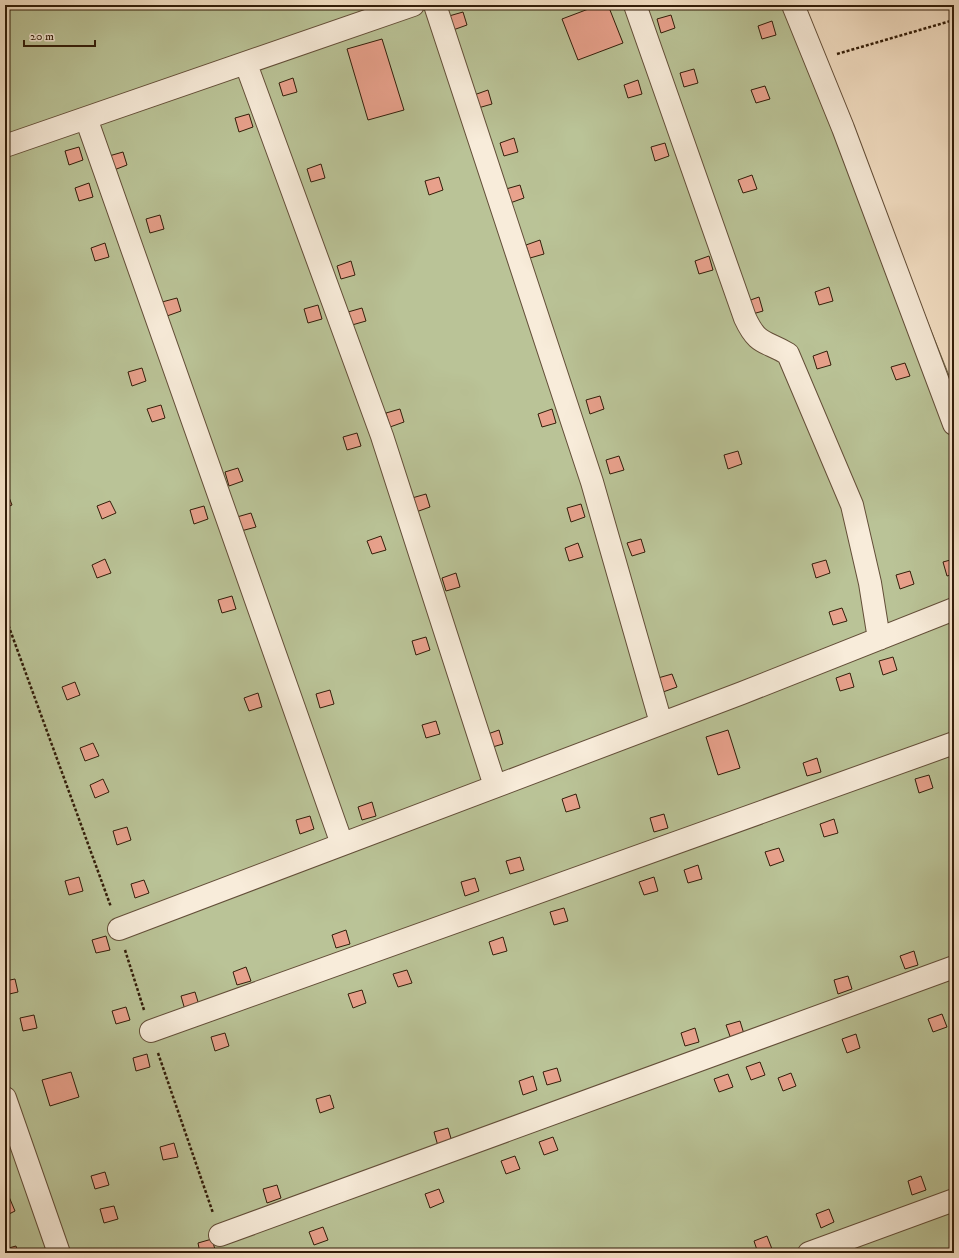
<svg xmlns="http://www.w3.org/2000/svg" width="959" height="1258" font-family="'IM FELL DW Pica',serif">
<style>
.green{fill:#bac397;stroke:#767050}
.building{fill:#e8a18c;stroke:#321d09}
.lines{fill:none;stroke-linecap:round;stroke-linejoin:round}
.minor-casing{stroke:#634e38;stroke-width:24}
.path{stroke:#321d09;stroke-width:2.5;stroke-dasharray:3 2;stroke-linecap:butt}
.minor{stroke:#f8ecda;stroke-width:22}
</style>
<rect width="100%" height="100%" fill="#f5e1c6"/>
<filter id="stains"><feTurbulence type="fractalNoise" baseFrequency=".005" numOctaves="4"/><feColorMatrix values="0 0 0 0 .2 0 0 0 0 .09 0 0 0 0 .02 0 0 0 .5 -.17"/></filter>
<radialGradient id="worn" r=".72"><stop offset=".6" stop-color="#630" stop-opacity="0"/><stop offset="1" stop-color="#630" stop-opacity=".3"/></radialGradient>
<path class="green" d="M5,5H801L954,388V1253H5Z"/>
<path class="building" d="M599,5H608L623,43L578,60L562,19Z
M463,12L467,25L453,30L449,16Z
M671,15L675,28L661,33L657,19Z
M772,21L776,35L762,39L758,26Z
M382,39L404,110L368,120L347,49Z
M694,69L698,83L684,87L680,73Z
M293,78L297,92L283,96L279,83Z
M638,80L642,94L628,98L624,85Z
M765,86L770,99L756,103L751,90Z
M488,90L492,104L478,108L474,95Z
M249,114L253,127L239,132L235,118Z
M514,138L518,152L504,156L500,143Z
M665,143L669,156L655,161L651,147Z
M79,147L83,160L69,165L65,151Z
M123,152L127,165L114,170L109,156Z
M321,164L325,178L311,182L307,169Z
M752,175L757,189L743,193L738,180Z
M439,177L443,190L429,195L425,181Z
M89,183L93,197L79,201L75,188Z
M520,185L524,198L510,203L506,189Z
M160,215L164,229L150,233L146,219Z
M540,240L544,254L530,258L526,245Z
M105,243L109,257L95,261L91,248Z
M709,256L713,270L699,274L695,261Z
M351,261L355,275L341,279L337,266Z
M829,287L833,301L819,305L815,292Z
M759,297L763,311L749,315L745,302Z
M177,298L181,311L167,316L162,302Z
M318,305L322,319L308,323L304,309Z
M362,308L366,321L352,325L348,312Z
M827,351L831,365L817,369L813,356Z
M905,363L910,376L896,380L891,367Z
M142,368L146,381L132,386L128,372Z
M600,396L604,409L590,414L586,400Z
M161,405L165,418L152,422L147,409Z
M400,409L404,422L390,427L386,413Z
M552,409L556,423L542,427L538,414Z
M357,433L361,446L347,450L343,437Z
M738,451L742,464L728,469L724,455Z
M619,456L624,470L610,474L606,460Z
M238,468L243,481L229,486L225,472Z
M7,492L12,505L5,508V493Z
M426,494L430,507L416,512L412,498Z
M110,501L116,513L102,519L97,506Z
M581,504L585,517L571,522L567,508Z
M204,506L208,519L194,524L190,510Z
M251,513L256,527L241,531L237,517Z
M381,536L386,550L372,554L367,541Z
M641,539L645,552L632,556L627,543Z
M578,543L583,557L569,561L565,548Z
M105,559L111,573L97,578L92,565Z
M954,559V574L947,576L943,562Z
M826,560L830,573L816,578L812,564Z
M910,571L914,584L900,589L896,575Z
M456,573L460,587L446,591L442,578Z
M232,596L236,609L222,613L218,600Z
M842,608L847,621L833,625L829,612Z
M426,637L430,650L416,655L412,641Z
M893,657L897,670L883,675L879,661Z
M850,673L854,687L840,691L836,678Z
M672,674L677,687L663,692L658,678Z
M75,682L80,695L67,700L62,687Z
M330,690L334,704L320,708L316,694Z
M258,693L262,707L249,711L244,698Z
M954,716V728L950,717Z
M436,721L440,734L426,738L422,725Z
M499,730L503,744L489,748L485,735Z
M728,730L740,768L718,775L706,737Z
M93,743L99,756L85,761L80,748Z
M817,758L821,772L807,776L803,763Z
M929,775L933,788L919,793L915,779Z
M103,779L109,792L95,798L90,785Z
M576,794L580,808L566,812L562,799Z
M372,802L376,816L362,820L358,807Z
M664,814L668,828L654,832L650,818Z
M310,816L314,829L300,834L296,820Z
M834,819L838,833L824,837L820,824Z
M127,827L131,840L117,845L113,831Z
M779,848L784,861L770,866L765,852Z
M520,857L524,870L510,874L506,861Z
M698,865L702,879L688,883L684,870Z
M79,877L83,891L69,895L65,881Z
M654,877L658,891L644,895L639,882Z
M475,878L479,891L465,896L461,882Z
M144,880L149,893L135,898L131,884Z
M564,908L568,921L554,925L550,912Z
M346,930L350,944L336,948L332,935Z
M106,936L110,950L96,953L92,940Z
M503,937L507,951L493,955L489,942Z
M914,951L918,965L905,969L900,956Z
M246,967L251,981L237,985L233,972Z
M407,970L412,983L398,987L393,974Z
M848,976L852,989L838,994L834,980Z
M15,979L18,992L5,995V981Z
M362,990L366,1003L353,1008L348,994Z
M195,992L199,1005L185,1010L181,996Z
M126,1007L130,1020L116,1024L112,1011Z
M942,1014L947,1027L933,1032L928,1019Z
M34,1015L37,1028L23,1031L20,1018Z
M740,1021L744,1034L731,1039L726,1025Z
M695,1028L699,1042L685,1046L681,1033Z
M225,1033L229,1046L215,1051L211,1037Z
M856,1034L860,1048L847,1053L842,1039Z
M147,1054L150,1067L136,1071L133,1058Z
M760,1062L765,1075L751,1080L746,1067Z
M557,1068L561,1081L547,1085L543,1072Z
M71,1072L79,1097L50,1106L42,1080Z
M791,1073L796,1086L783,1091L778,1078Z
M728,1074L733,1087L719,1092L714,1079Z
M533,1076L537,1090L523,1095L519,1081Z
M330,1095L334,1108L320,1113L316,1099Z
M448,1128L452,1142L438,1146L434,1132Z
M553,1137L558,1150L544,1155L539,1142Z
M174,1143L178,1157L163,1160L160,1147Z
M515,1156L520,1169L506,1174L501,1161Z
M105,1172L109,1185L95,1189L91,1176Z
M921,1176L926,1190L912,1195L908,1181Z
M277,1185L281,1198L267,1203L263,1189Z
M439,1189L444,1202L430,1208L425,1194Z
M5,1192H7L15,1211L5,1216Z
M114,1206L118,1219L104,1223L100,1209Z
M829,1209L834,1222L821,1228L816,1214Z
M323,1227L328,1240L314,1245L309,1232Z
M767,1236L772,1249L758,1253L754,1241Z
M212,1239L216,1253H200L198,1243Z
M16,1246L18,1253H5V1249Z
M296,1250L297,1253H286Z"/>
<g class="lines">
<g class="minor-casing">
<path id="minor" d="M435,5L592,482L661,723
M635,5L745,318C758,346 765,340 788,354L852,505L870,583L879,639
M793,5L843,128L954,424
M246,64L382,436L495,786
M86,118L342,844
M5,146L413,5
M119,929L742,693L954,609
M151,1031L954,743
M5,1098L59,1253
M220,1235L954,967
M809,1253L954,1200"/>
</g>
<path class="path" d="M837,54L954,20
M5,616L111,907
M125,950L144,1010
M158,1053L213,1213"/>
<use href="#minor" class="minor"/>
</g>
<rect width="959" height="1258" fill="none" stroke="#f5e1c6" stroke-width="20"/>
<rect x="6" y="6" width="947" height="1246" fill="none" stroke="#321d09" stroke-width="2"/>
<rect x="10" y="10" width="939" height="1238" fill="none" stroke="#321d09"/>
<path d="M24 40v6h71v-6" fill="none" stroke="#321d09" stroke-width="2"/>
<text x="30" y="40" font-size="12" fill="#321d09" stroke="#f8ecda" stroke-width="3" paint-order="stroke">20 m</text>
<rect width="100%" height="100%" filter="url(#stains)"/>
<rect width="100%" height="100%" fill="url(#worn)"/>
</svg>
